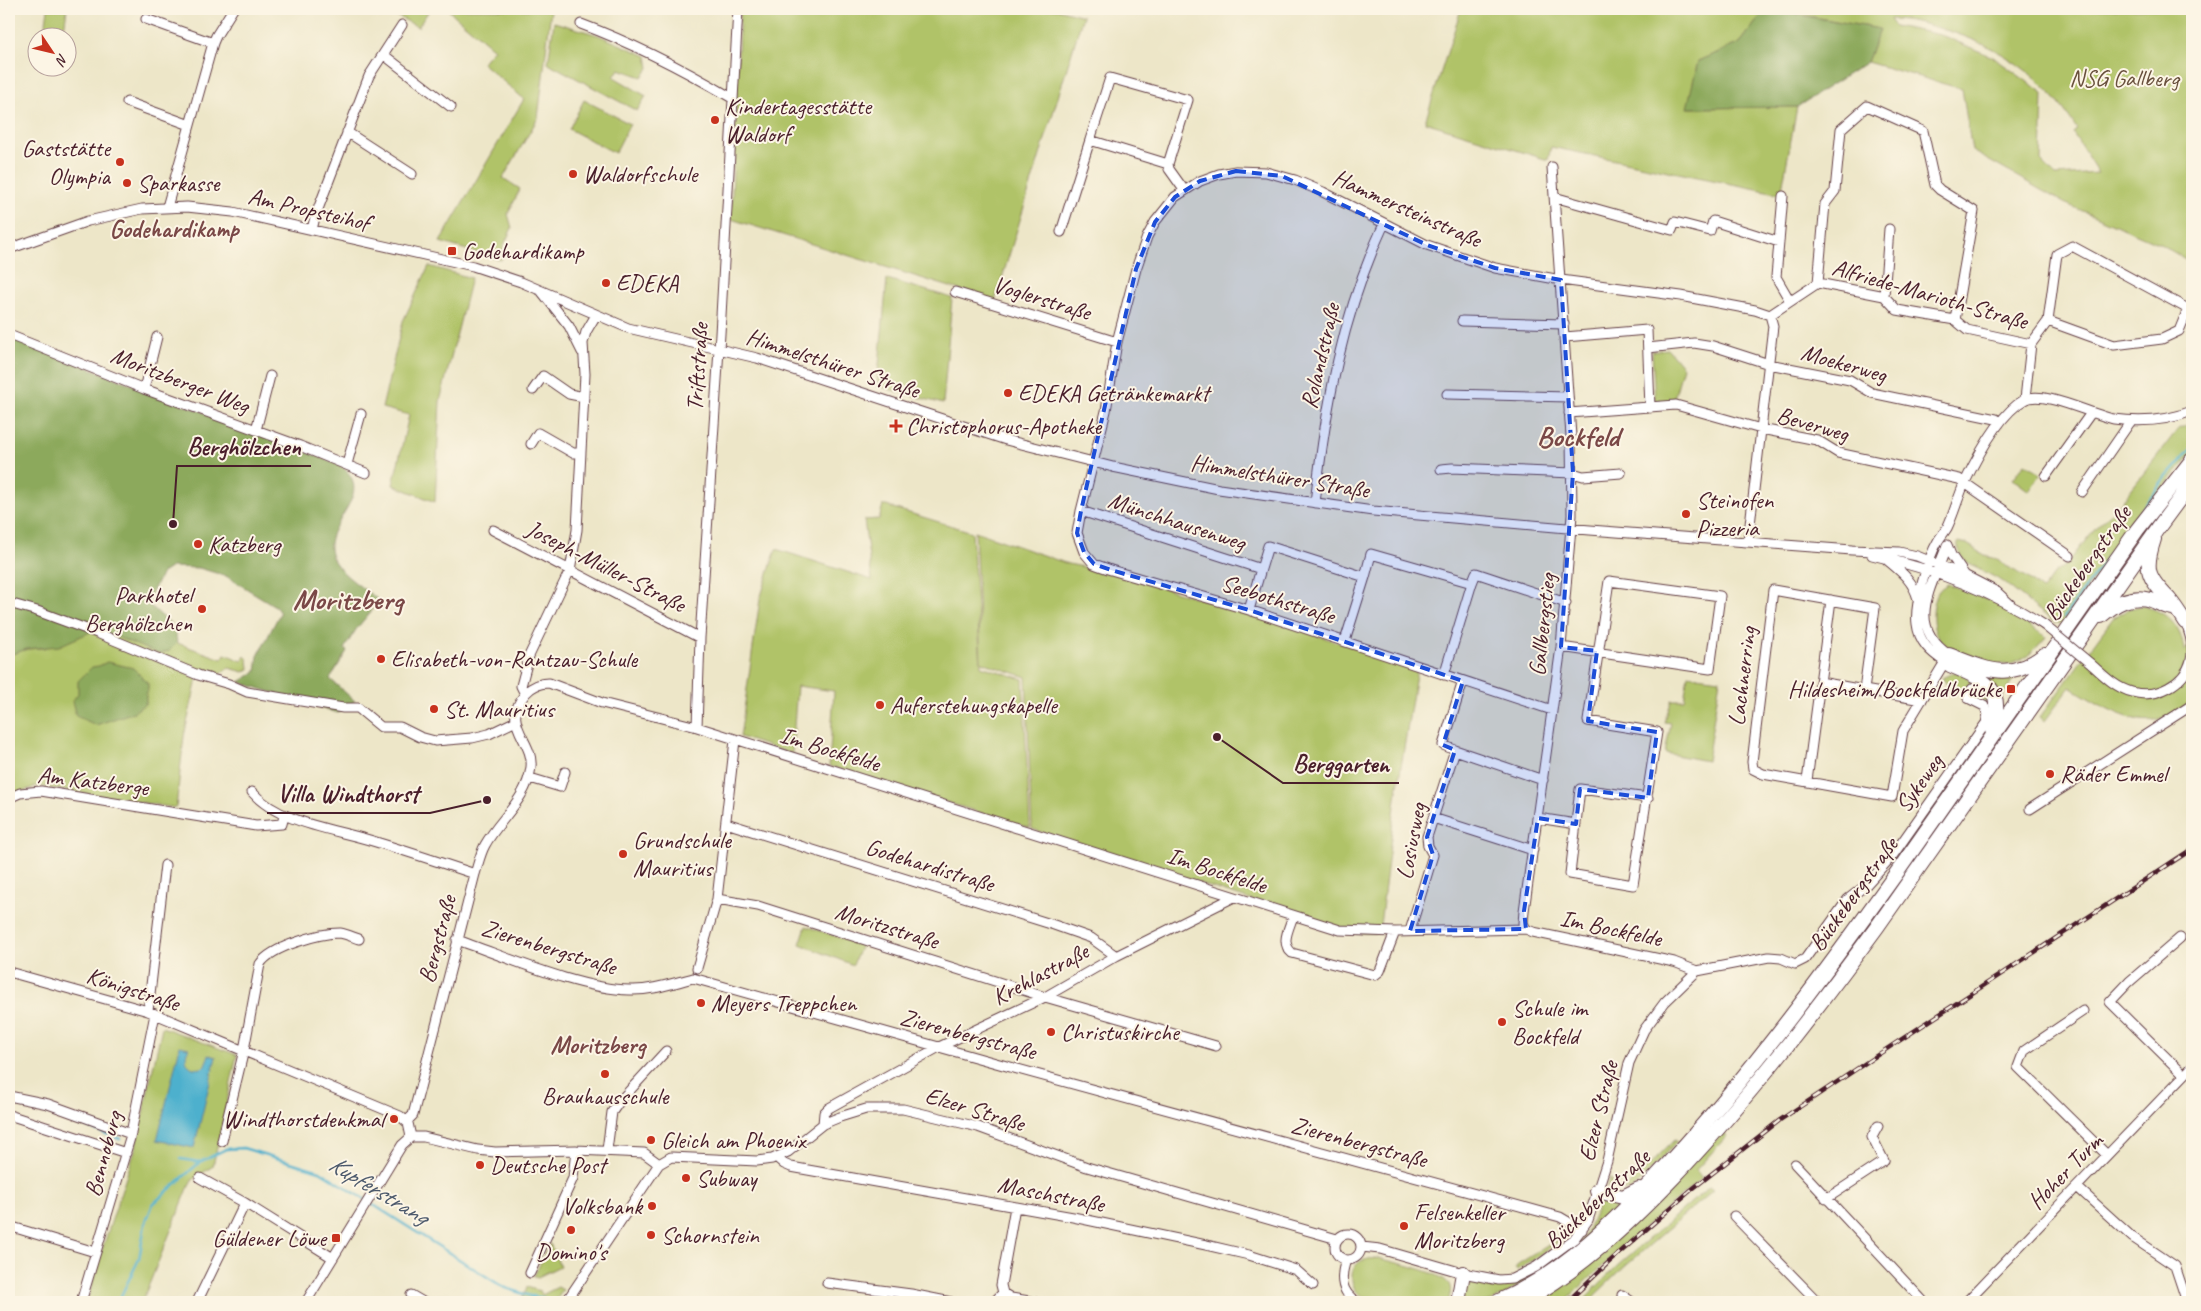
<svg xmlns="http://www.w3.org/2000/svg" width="2201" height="1311" font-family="Caveat,sans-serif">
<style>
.green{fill:#b0c367;stroke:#7d7149;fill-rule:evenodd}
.forest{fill:#8ca95c;stroke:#6b6444}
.water{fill:#4eb0cd;stroke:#4c687c}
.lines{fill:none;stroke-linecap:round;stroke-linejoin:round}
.stream{stroke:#4eb0cd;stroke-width:2.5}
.minor-casing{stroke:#623d43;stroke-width:11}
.highway-casing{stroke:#623d43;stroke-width:16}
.minor{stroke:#fff;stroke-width:9}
.highway{stroke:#fff;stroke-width:14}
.rail-casing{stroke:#4a1f2b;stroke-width:4.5}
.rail{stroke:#fcf5e5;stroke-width:2.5;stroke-dasharray:8;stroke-linecap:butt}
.minor-bridge-casing{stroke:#623d43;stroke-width:11;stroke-linecap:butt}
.minor-bridge{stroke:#fff;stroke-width:9}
.marked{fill:#1d4ed8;fill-opacity:0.2;stroke:#1d4ed8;stroke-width:4;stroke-dasharray:10 6;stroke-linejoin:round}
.poi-dot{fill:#c8321e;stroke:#fcf5e5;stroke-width:2}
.labels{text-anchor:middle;stroke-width:4;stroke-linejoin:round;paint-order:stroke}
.park-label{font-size:24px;fill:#69503d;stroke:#fcf5e5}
.poi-label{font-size:24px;fill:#4a1f2b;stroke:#fcf5e5;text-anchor:start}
.street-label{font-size:24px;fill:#4a1f2b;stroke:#fcf5e5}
.neighbourhood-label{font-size:25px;font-weight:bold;fill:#7a4847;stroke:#fcf5e5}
.water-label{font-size:25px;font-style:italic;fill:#4c596c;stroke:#fcf5e5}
.district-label{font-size:29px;font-weight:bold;fill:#7a4847;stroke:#fcf5e5}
.leader{fill:none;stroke:#4a1f2b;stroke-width:2}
.callout-dot{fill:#4a1f2b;stroke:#fcf5e5;stroke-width:2}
.callout-label{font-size:25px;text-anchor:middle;font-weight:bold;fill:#4a1f2b;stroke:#fcf5e5;stroke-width:4;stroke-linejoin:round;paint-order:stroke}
</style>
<rect width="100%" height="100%" fill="#fcf5e5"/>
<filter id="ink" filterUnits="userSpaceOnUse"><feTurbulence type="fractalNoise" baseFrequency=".02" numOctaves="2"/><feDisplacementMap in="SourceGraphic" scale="10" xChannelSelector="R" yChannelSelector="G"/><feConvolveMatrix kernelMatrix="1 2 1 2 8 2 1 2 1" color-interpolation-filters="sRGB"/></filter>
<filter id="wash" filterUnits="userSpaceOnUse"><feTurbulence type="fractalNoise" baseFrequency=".0096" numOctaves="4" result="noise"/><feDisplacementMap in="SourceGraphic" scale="20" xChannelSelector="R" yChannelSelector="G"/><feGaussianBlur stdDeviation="1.12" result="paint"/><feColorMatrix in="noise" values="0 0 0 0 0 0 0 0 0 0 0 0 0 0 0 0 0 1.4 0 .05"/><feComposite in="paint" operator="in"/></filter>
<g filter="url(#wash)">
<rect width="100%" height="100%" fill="#ede6c8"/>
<path class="green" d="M48,9H67L63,37H44Z
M384,9H430L418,27Z
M447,9L551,10L538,118L503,178L520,189L508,214L512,228L503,247L505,251L501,260L440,242L524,99L482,63L494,49Z
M740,9H1058L1083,16L995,301L731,219Z
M1461,9H1766L1740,43L1698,61L1688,108L1797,107L1781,194L1551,147L1548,160L1425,122Z
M1771,9H2192V263L2160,244L2064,203L1972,151L1962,89L1867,62L1880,29ZM1890,19C1907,19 1926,24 1942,29C2001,46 2044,76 2077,129L2073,133L2098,173L2056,176L2041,161L2043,93L1993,57L1941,35L1894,26Z
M554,22L598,35L647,56L649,68L642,77L619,69L614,77L646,96L637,111L548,63Z
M584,100L630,124L615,153L569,129Z
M429,266L471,278L440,401L435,502L393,485L409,415L382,408L403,321Z
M887,279L952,298L943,404L877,386Z
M1668,349L1683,367L1673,402L1655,403L1652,351Z
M2192,423V454C2145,508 2104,565 2062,623H2055L2002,581L1966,562C1961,556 1957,550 1958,542L1967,544L1988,557L1998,559L2005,566L2025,576L2042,590L2055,573L2068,563L2096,527L2116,509L2178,429Z
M2025,463L2041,474L2029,491L2013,479Z
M2192,468V476L2037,687L2035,685L2142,533Z
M883,505L972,532L981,666L1023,679L1030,828L829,766L834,691L797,686L792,754L740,737L760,599L776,549L872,580L864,520L879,519Z
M975,531L1068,564L1110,572L1248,613L1417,668L1396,798L1379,933H1352L1032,829L1026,677L981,662Z
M1948,584L1999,604L2046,637C2038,646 2029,657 2017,662C2000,670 1954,655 1941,641C1932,631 1932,618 1934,605C1936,594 1938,589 1948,584Z
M2140,606C2165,609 2182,626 2184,651L2192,642V700C2182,708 2169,718 2155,720C2129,725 2092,700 2070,687L2045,721L2040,717L2113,618L2129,609Z
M97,629L169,651L177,643L222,659L225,654L242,661L245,656L248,659L249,669L244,672L229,668L218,675L200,670L198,675L184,736L176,808L37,786L9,797V655L27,649L44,648Z
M1978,671L2016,676L2001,699Z
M1955,672L1963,674L1991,695L1989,705L1977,696L1978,687L1970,684L1966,693L1962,694L1952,690L1942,678Z
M1688,675L1720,679L1707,761L1665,753L1671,723L1664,722L1672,700H1684Z
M806,926L861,945L853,965L800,944Z
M162,1027L237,1055L213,1166L191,1181L142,1302H87L101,1253L135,1150Z
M1723,1132L1727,1136L1696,1170L1702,1178L1645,1227L1564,1302H1537L1579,1273Z
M1674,1140L1677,1142L1635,1187L1629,1191L1607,1188L1610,1178C1614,1186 1616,1188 1625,1189Z
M1709,1187L1713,1190L1620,1271L1595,1295L1590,1302H1581L1617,1266Z
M1604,1199L1622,1203L1589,1237L1503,1296L1489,1302H1462C1464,1293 1465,1285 1475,1281C1483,1283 1493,1287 1501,1287C1521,1287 1571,1252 1583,1237C1592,1225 1594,1209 1604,1199Z
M1561,1224L1567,1230V1235L1539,1256L1517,1270L1515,1269L1518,1264L1555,1241L1560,1232L1559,1227Z
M550,1244L560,1266L538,1277L534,1276Z
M1379,1258C1395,1263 1440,1271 1449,1284C1452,1290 1450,1296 1448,1302C1420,1302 1390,1305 1363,1296C1348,1290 1348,1264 1364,1260C1368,1258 1375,1259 1379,1258Z
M558,1287L563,1290L555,1302L521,1301L527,1287L540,1291L542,1295Z"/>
<path class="forest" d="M1766,9L1880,29L1867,62L1797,107L1687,108L1698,61L1740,43Z
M9,337L340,465C382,497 313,525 334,561C342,575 367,591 380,601L357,628L344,649L347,651L330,679L355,701L338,713L239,682L256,672L258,656L280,613L275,606L226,576L199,568L171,567L162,573L149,598V605L175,627L177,643L169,651L159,654L97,629L59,646L27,649L9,655Z
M107,662L133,668L148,683V690L146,693V703L134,712L96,725L76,716L72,701L78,694V681L92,667L99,666Z"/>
<path class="water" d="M180,1046L189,1048C181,1061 190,1073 204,1067L209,1055L216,1057L194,1148L157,1140Z"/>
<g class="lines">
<path class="stream" d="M2064,617L2163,481L2192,448
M9,1103L38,1109L120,1139
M181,1159L200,1162
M532,1296L544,1298L551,1302
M118,1302L139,1259L145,1224L153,1204L200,1162L226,1149L243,1148L320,1171L503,1287L530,1296L536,1302"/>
</g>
</g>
<g filter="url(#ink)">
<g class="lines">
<g class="minor-casing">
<path id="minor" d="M146,19L213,43
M581,24C635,44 683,69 732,98
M384,55L451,107
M127,102L190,125
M347,132L412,174
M1168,164L1090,140L1110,78L1188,100L1168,164L1169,169L1184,190
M1783,196L1776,277L1790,301
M1554,197L1672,230L1675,222L1710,231L1713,221L1779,242
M167,207L213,43L216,36L233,9
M312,230L315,217L369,76L402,25
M1061,232L1090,140
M9,249L88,221L142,209L187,207L233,212L473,266L521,282L628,328L757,358L1006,440L1113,467L1219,489L1373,511L1590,530L1852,550L1899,552L1917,556L1966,576L1997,592L2011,605
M1818,283L1825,204L1835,191L1841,129L1867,106L1923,131L1935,185L1940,190L1974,211L1955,320
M542,292L569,326L582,352
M955,292L1117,342
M1884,296L1889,229
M1770,315L1818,283L1884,296L1897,310L1955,320L1967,330L2031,344L2048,321L2057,254L2072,246L2188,309L2179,331L2162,339L2114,345L2048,321
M1462,321L1564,324
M9,335L144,389L300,446L366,473
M1565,337L1647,330L1650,408
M1648,348L1694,343L1713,346L1769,364L1850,380L1872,393L1996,419L1999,424
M144,389L157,337
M533,390L543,376L569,394L584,397
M1447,394L1568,397
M2025,399L2031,344
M1569,413L1676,405L1761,429L1817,440L1838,453L1959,479L2070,556
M256,430L270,376
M531,444L538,433L573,453H580
M347,464L361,414
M1441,469L1452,468L1573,473L1583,476L1621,473
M2046,476L2091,413
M2082,492L2131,421
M1315,503C1326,404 1342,315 1384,224
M1081,511L1261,569L1249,610
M493,530L700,638
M1947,545L1951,555L1964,574
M1872,555C1933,569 1991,591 2044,625
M1886,559C1900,571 1913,580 1918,599
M1261,569L1268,546L1365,577L1345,641
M1365,577L1371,554L1472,583L1444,675
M1472,583L1476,573L1566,603
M9,603L37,611L97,633L198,675L229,684L247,692L343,708H358L381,727H400L420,737L435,741L472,738L489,734L516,721
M1561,647L1710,669L1720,596L1609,581L1588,721L1657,732L1633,885L1570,874L1580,789L1648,798
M1945,662C1930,652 1919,642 1917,624C1914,604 1928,558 1938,541C1941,536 1944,533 1947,528C1954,514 1958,497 1965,482C1977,457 1999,414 2024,400C2043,389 2092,415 2114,419C2142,423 2167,421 2192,411
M2091,664C2103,675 2116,688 2132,692C2156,699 2185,684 2191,660C2194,647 2190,633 2185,622L2192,617
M1820,682L1864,690
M525,694L521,686L529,656L570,570L577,530L585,374L583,343L586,332L596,315
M1922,700L1864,690L1875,608L1773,590L1752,762L1753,769L1763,774L1892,797L1903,731L1949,655C1904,624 1933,586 1947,545
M1552,710L1249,610L1111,570L1094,564L1084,552L1077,533L1081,511L1106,411L1117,342L1136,269L1147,237L1155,222L1175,197L1200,181L1219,174L1236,171L1266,172L1295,180L1323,192L1427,245L1495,268L1561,280L1681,296L1755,310L1770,315L1773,326L1748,542
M697,727L700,638L720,334L738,9
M1455,750L1543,780
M530,778L560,787L565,772
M1807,781L1831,600
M252,792C280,824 336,829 376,842C409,852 442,863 475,874
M9,798L20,793L41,791L256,826L282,824L284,816
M2030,809L2192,705
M1433,818L1533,850
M1538,818L1576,824
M726,823L1054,925L1091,938L1116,956
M717,899L758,906L1045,997L1216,1046
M1293,916C1289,929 1280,943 1292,953L1375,975L1380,971L1395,932
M1526,929L1523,923L1524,911L1561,647L1572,515L1571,436L1552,167
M1410,931L1433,855L1428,846L1427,837L1455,750L1443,745L1463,681
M2180,938L2129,982L2110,1002L2184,1075
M457,940C507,957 578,989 630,990C651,991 673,983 693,978L1003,1065L1560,1217L1582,1230
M697,968L717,899L735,740
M9,972L148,1011L400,1116L408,1123L411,1137
M148,1011L165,865
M2083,1011L2024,1051L2018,1067L2107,1155
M9,1096L48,1104L131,1134
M9,1115L126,1153
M407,1121L413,1115L475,874C478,865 480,854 485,845C500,818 527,800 531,767C534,740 499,724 526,693C532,686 539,683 549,683L602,703L697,727L1340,930L1395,932L1526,929L1533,932L1674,962L1697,971
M823,1124L824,1113L829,1108L847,1098L939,1047L1045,997L1116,956L1234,897
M411,1137H424L478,1150L495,1152L576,1150L644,1153L659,1164
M222,1141L244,1050L260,964C271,947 319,933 340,933C346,934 353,937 359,939
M607,1150L612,1112L619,1102L666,1051
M777,1158L784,1164L791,1167L1073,1217L1206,1245L1249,1255L1296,1270L1313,1285
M1795,1164L1924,1302
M200,1178L245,1203L333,1258
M2077,1187L2132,1237L2175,1266L2187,1302
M1826,1199L1884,1161L1872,1137L1878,1126
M1015,1207L1001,1285L1003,1293L1011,1298L1035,1302
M1734,1216L1818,1302
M9,1226L95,1252
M1335 1247a13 13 0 1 1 26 0a13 13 0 1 1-26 0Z
M1362,1247L1380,1249L1463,1273L1499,1280L1512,1279L1536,1267L1574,1239L1588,1220L1607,1161L1629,1063L1644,1030L1665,1002L1697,971L1769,957L1781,958L1795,964L1805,959L1848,899L1865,886L1893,855L1986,723L1988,714L1984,706L1968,698L1972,689
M1346,1260C1340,1277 1340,1292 1357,1302
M530,1273L573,1178L576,1150
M827,1283L911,1294L951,1302
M411,1295L423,1302
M1622,1295L1632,1302
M81,1302L130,1138L155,1014
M197,1302L245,1203
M306,1302L402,1145L411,1137
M566,1302L659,1164L671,1157L757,1161L772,1159L788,1152L823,1124L840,1117L866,1109H903L978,1127L1087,1167L1337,1239
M994,1302L1003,1293
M1966,1302L2192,1067"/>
</g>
<g class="highway-casing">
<path id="highway" d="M2154,539C2144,569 2147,577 2169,599C2174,605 2180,614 2185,622
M2101,616C2115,604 2130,594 2151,600C2159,603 2165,607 2173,608
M1949,655C1986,669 2009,682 2044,655
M1950,665C1985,680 2006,687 1992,730
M1597,1191L1623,1197L1639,1189
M1458,1302L1463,1273
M1497,1302C1564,1273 1617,1219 1666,1166C1751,1074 1825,973 1898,871C1978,758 2057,644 2137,530L2192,460
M1522,1302C1580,1270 1628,1225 1674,1177C1748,1099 1813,1014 1877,927L2158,528L2192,482"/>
</g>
<use href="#minor" class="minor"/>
<use href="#highway" class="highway"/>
<g class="rail-casing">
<path id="rail" d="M1567,1302L1608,1263L1691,1190L1780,1120L1876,1056L2192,849"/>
</g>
<use href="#rail" class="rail"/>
<g class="minor-bridge-casing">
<path id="minor-bridge" d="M2044,625L2091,664"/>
</g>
<use href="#minor-bridge" class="minor-bridge"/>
</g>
</g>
<path class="marked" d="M1236,171L1282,176L1427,245L1495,268L1561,280L1573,473L1561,647L1597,651L1588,721L1657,732L1648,798L1580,789L1576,824L1538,818L1524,911L1526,929L1410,931L1433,855L1427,837L1455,750L1443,745L1463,681L1249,610L1111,570L1094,564L1084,552L1077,533L1081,511L1136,269L1155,222L1175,197L1200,181Z"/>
<g class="poi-dot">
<circle cx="715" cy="120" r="5"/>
<circle cx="120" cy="162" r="5"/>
<circle cx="573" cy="174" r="5"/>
<circle cx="127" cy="183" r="5"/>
<rect x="447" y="246" width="10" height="10" rx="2.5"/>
<circle cx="606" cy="283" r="5"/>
<circle cx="1008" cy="393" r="5"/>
<path d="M893.5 418.5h5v5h5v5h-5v5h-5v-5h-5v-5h5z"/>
<circle cx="1686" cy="514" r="5"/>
<circle cx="198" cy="544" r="5"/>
<circle cx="202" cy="609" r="5"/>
<circle cx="381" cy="659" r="5"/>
<rect x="2006" y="684" width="10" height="10" rx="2.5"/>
<circle cx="880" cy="705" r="5"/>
<circle cx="434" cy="709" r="5"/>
<circle cx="2050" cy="774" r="5"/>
<circle cx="623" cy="854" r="5"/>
<circle cx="701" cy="1003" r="5"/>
<circle cx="1502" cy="1022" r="5"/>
<circle cx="1051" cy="1032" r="5"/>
<circle cx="605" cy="1074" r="5"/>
<circle cx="394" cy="1119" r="5"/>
<circle cx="651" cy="1140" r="5"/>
<circle cx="480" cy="1165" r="5"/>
<circle cx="686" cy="1178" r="5"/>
<circle cx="652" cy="1206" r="5"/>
<circle cx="1404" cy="1226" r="5"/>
<circle cx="571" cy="1230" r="5"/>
<circle cx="651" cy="1235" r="5"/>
<rect x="331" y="1233" width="10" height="10" rx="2.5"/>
</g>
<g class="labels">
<g class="park-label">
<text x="2124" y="86">NSG Gallberg</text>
</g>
<g class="poi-label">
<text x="725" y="114">Kindertagesstätte<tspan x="725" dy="28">Waldorf</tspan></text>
<text x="110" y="156" text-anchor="end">Gaststätte<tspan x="110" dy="28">Olympia</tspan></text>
<text x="583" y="182">Waldorfschule</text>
<text x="137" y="191">Sparkasse</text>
<text x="462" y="259">Godehardikamp</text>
<text x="616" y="291">EDEKA</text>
<text x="1018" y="401">EDEKA Getränkemarkt</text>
<text x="906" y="434">Christophorus-Apotheke</text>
<text x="1696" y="508">Steinofen<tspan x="1696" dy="28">Pizzeria</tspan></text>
<text x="208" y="552">Katzberg</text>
<text x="192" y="603" text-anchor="end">Parkhotel<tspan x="192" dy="28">Berghölzchen</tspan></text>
<text x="391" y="667">Elisabeth-von-Rantzau-Schule</text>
<text x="2001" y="697" text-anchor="end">Hildesheim/Bockfeldbrücke</text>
<text x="890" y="713">Auferstehungskapelle</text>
<text x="444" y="717">St. Mauritius</text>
<text x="2060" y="782">Räder Emmel</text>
<text x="633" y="848">Grundschule<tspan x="633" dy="28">Mauritius</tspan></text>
<text x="711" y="1011">Meyers Treppchen</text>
<text x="1512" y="1016">Schule im<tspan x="1512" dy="28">Bockfeld</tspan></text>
<text x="1061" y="1040">Christuskirche</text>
<text x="605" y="1104" text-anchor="middle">Brauhausschule</text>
<text x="384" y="1127" text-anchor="end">Windthorstdenkmal</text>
<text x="661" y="1148">Gleich am Phoenix</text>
<text x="490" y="1173">Deutsche Post</text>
<text x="696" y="1186">Subway</text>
<text x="642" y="1214" text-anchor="end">Volksbank</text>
<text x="1414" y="1220">Felsenkeller<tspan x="1414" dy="28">Moritzberg</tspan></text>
<text x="661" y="1243">Schornstein</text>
<text x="326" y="1246" text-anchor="end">Güldener Löwe</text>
<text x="571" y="1260" text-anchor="middle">Domino's</text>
</g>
<g class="street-label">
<text transform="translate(1407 208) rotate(24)" y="8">Hammersteinstraße</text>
<text transform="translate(309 209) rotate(13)" y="8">Am Propsteihof</text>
<text transform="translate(1930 294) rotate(16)" y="8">Alfriede-Marioth-Straße</text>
<text transform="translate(1042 298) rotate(17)" y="8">Voglerstraße</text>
<text transform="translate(1320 356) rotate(-77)" y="8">Rolandstraße</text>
<text transform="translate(833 363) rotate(18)" y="8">Himmelsthürer Straße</text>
<text transform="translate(1844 363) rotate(16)" y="8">Moekerweg</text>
<text transform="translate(697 367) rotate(-86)" y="8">Triftstraße</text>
<text transform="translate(180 380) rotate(21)" y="8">Moritzberger Weg</text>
<text transform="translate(1813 424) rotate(16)" y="8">Beverweg</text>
<text transform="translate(1280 476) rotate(9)" y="8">Himmelsthürer Straße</text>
<text transform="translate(1177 521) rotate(18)" y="8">Münchhausenweg</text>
<text transform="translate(2087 563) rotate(-55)" y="8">Bückebergstraße</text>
<text transform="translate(606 566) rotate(27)" y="8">Joseph-Müller-Straße</text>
<text transform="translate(1278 599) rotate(17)" y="8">Seebothstraße</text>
<text transform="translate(1542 625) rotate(-84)" y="8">Gallbergstieg</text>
<text transform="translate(1742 676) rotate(-83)" y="8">Lachnerring</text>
<text transform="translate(830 749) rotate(17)" y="8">Im Bockfelde</text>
<text transform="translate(93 781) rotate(7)" y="8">Am Katzberge</text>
<text transform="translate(1919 783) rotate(-55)" y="8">Sykeweg</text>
<text transform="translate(1411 841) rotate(-79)" y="8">Losiusweg</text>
<text transform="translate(930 865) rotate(17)" y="8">Godehardistraße</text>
<text transform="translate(1217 870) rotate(18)" y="8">Im Bockfelde</text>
<text transform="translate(1853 894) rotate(-54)" y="8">Bückebergstraße</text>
<text transform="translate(887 926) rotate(17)" y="8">Moritzstraße</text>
<text transform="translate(1611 928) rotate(12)" y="8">Im Bockfelde</text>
<text transform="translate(437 939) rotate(-75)" y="8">Bergstraße</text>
<text transform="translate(549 947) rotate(17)" y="8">Zierenbergstraße</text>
<text transform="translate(1040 974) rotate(-28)" y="8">Krehlastraße</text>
<text transform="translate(133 989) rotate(18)" y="8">Königstraße</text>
<text transform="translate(968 1034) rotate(15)" y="8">Zierenbergstraße</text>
<text transform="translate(975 1109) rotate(17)" y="8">Elzer Straße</text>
<text transform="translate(1598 1111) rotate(-76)" y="8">Elzer Straße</text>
<text transform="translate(1359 1142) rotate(15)" y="8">Zierenbergstraße</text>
<text transform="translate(103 1154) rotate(-75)" y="8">Bennoburg</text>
<text transform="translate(2065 1171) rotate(-46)" y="8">Hoher Turm</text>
<text transform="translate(1051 1194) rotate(11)" y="8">Maschstraße</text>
<text transform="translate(1597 1199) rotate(-43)" y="8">Bückebergstraße</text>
</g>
<g class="neighbourhood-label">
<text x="174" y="237">Godehardikamp</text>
<text x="598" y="1053">Moritzberg</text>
</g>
<g class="water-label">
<text transform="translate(379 1189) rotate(31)" y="9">Kupferstrang</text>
</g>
<g class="district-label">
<text x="1578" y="446">Bockfeld</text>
<text x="348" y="609">Moritzberg</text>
</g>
</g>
<path class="leader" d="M173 524L177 466H311M1217 737L1283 783H1399M487 800L430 813H267"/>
<g class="callout-dot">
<circle cx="173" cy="524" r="5"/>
<circle cx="1217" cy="737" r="5"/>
<circle cx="487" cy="800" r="5"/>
</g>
<g class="callout-label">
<text x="244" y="455">Berghölzchen</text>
<text x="1341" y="772">Berggarten</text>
<text x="348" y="802">Villa Windthorst</text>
</g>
<rect width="2201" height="1311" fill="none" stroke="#fcf5e5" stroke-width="30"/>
<g transform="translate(52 52) rotate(125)"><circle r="24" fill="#fcf5e5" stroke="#b59f9b"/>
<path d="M0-4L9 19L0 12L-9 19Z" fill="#c8321e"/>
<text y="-8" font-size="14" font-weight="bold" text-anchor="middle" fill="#4a1f2b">N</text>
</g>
</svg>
